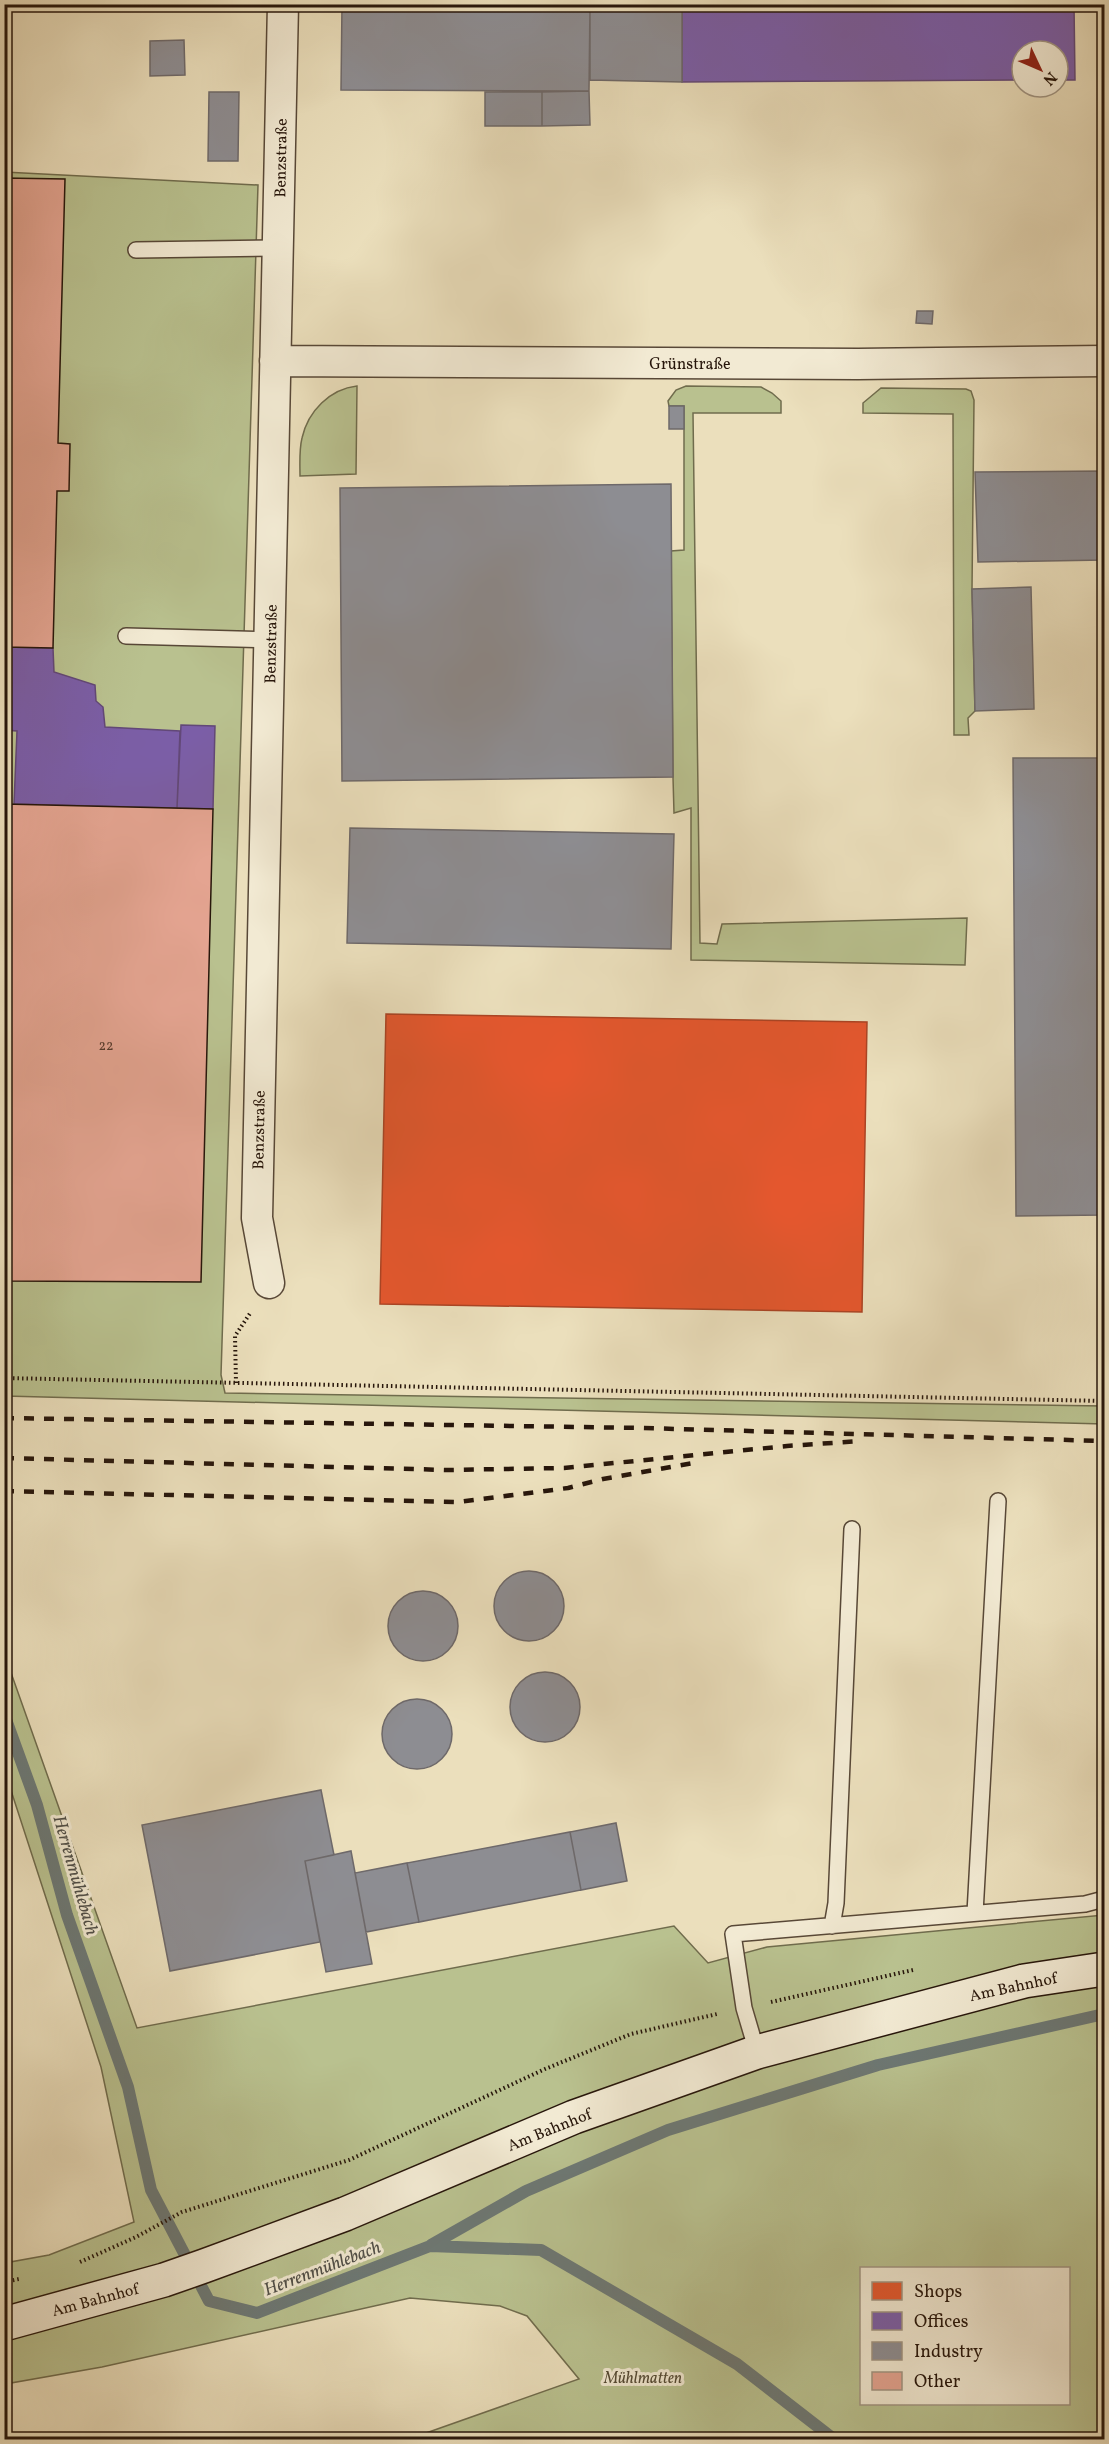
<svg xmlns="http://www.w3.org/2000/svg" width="1109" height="2444" font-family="Vollkorn,serif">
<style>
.green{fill:#b9c18f;stroke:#706c4d;stroke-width:1.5;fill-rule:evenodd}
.shops{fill:#e4572e;stroke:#ab4424;stroke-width:1.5}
.offices{fill:#7b5ea7;stroke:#624878;stroke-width:1.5}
.industry{fill:#8d8d92;stroke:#6e696a;stroke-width:1.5}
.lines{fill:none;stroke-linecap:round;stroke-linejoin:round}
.stream{stroke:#6d7874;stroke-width:12}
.building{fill:#e4a491;stroke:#27160b;stroke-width:1.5}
.service-casing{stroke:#584837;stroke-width:18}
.minor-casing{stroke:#584837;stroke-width:33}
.secondary-casing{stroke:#27160b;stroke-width:36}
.path{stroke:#27160b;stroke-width:4;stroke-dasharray:1.5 3;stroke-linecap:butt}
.service{stroke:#f2ead3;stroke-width:15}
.minor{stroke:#f2ead3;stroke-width:30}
.secondary{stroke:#f2ead3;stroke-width:33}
.rail{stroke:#27160b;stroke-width:4.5;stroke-dasharray:10 10;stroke-linecap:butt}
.labels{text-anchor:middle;stroke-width:6;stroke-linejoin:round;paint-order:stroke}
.number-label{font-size:14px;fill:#563a2c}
.street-label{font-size:16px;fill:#27160b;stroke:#f2ead3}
.park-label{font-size:16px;font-style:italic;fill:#534933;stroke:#f2ead3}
.water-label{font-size:18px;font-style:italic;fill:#504f48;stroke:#f2ead3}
</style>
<rect width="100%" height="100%" fill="#ebdfbc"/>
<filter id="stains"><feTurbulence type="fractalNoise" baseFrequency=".00333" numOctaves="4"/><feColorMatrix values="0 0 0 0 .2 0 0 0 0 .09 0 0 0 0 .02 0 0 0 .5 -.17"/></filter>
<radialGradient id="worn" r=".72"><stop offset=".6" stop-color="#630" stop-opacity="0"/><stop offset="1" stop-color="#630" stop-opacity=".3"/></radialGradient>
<path class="green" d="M4,172L258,185L221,1375L225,1393L1104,1406V1424L5,1396Z
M357,386L356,474L300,476C300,464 299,450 302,438C308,411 330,389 357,386Z
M686,386L761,387L772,393L781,401V413H693L700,943L717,944L722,924L967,918L965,965L691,960V808L674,813L673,777L671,551L684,550V406H669L668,401L676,390Z
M881,388L966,389L971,391L974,400L972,589L975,711L968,718L969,735H954L953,414L863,413V403Z
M4,1653L137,2028L674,1926L708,1963L767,1947L1104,1915V2439H409L579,2379L527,2316L500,2306L410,2298L102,2367L5,2384V2263L49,2255L134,2222L101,2067L5,1772ZM862,2268H1068V2404H862Z"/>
<path class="shops" d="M386,1014L867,1022L862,1312L380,1304Z"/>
<path class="offices" d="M682,4H1074L1075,80H1058V51H1022V80L682,82Z
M4,647L53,648L54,672L95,685L96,701L103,707L105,727L180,731L177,808L14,804L17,731L4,730Z
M181,725L215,726L213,809L177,808Z"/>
<path class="industry" d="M342,4H590L589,91L341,90Z
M590,4H682V82L590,80Z
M1103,4H1104V83H1103Z
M184,40L185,75L150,76V41Z
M589,91L590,125L542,126V92Z
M209,92H239L238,161H208Z
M485,92H542V126H485Z
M917,311H933L932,324L916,323Z
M669,406H684V429H669Z
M1104,471V560L978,562L975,472Z
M671,484L673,777L342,781L340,488Z
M1031,587L1034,709L975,711L972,589Z
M1013,758H1104V1215L1016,1216Z
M350,828L674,834L671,949L347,943Z
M494 1606a35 35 0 1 1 70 0a35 35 0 1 1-70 0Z
M388 1626a35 35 0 1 1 70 0a35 35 0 1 1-70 0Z
M510 1707a35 35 0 1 1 70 0a35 35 0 1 1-70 0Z
M382 1734a35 35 0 1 1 70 0a35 35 0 1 1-70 0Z
M321,1790L334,1855L305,1861L320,1942L170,1971L142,1825Z
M616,1823L627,1881L581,1890L570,1832Z
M570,1832L581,1890L419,1922L407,1863Z
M351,1851L372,1964L326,1972L305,1861Z
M407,1863L419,1922L366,1932L355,1873Z"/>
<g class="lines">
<path class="stream" d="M4,1714L37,1805L67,1915L128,2087L151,2190L209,2301L257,2313L430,2246L541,2250L737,2364L835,2440
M431,2245L526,2191L668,2130L878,2065L1104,2014"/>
</g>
<path class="building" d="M4,178L65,179L58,443L70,444L69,491H57L53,648L4,647Z
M4,804L213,809L201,1282L4,1281Z"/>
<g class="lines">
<g class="service-casing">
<path id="service" d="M136,250L278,248
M126,636L270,640
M975,1913L998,1501
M832,1926L836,1903L852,1529
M757,2052L744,2008L733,1934L1085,1904L1104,1899"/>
</g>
<g class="minor-casing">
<path id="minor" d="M275,361L858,364L1104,361
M269,1283L257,1218L283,4"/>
</g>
<g class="secondary-casing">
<path id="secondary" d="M4,2324L164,2280L204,2266L345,2214L574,2117L757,2052L1024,1981L1104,1969"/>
</g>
<path class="path" d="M4,1378L1104,1401
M236,1383L235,1336L251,1312
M771,2002L913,1970
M80,2262L136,2237L182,2212L349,2160L545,2069L631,2034L717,2014
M4,2282L19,2279"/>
<use href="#service" class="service"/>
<use href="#minor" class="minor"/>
<use href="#secondary" class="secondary"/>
<path class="rail" d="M4,1418L642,1428L1104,1441
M4,1458L447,1470L564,1468L787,1446L861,1441
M4,1491L458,1502L568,1488L603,1479L699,1462"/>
</g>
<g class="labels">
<g class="number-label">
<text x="106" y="1050">22</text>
</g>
<g class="street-label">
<text transform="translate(280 158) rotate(-89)" y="6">Benzstraße</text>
<text x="690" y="369">Grünstraße</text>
<text transform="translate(270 644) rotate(-89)" y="6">Benzstraße</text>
<text transform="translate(258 1130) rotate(-89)" y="6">Benzstraße</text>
<text transform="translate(1013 1986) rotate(-12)" y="6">Am Bahnhof</text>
<text transform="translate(549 2129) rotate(-22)" y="6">Am Bahnhof</text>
<text transform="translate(95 2299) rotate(-15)" y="6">Am Bahnhof</text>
</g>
<g class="park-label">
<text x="643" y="2383">Mühlmatten</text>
</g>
<g class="water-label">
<text transform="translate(76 1875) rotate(74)" y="6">Herrenmühlebach</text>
<text transform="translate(322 2268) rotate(-21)" y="6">Herrenmühlebach</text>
</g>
</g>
<rect width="1109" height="2444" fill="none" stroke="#ebdfbc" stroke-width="24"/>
<rect x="6" y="6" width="1097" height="2432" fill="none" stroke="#27160b" stroke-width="3"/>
<rect x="12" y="12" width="1085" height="2420" fill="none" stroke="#27160b" stroke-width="1.5"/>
<rect x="860" y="2267" width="210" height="138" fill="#f2ead3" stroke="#a19583" stroke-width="1.5"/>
<rect x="872" y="2282" width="30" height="18" fill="#e4572e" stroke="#a19583" stroke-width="1.5"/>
<text x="914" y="2297" font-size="18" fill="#27160b">Shops</text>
<rect x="872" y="2312" width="30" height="18" fill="#7b5ea7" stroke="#a19583" stroke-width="1.5"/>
<text x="914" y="2327" font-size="18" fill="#27160b">Offices</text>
<rect x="872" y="2342" width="30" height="18" fill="#8d8d92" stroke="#a19583" stroke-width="1.5"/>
<text x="914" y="2357" font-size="18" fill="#27160b">Industry</text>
<rect x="872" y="2372" width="30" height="18" fill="#e4a491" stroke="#a19583" stroke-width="1.5"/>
<text x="914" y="2387" font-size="18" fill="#27160b">Other</text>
<g transform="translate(1040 69) rotate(134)"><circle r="28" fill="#f2ead3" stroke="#a19583" stroke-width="1.5"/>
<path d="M0-4.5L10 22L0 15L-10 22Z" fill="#8f2418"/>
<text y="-9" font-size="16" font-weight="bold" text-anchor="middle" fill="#27160b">N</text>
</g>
<rect width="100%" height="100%" filter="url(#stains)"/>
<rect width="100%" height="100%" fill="url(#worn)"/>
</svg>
